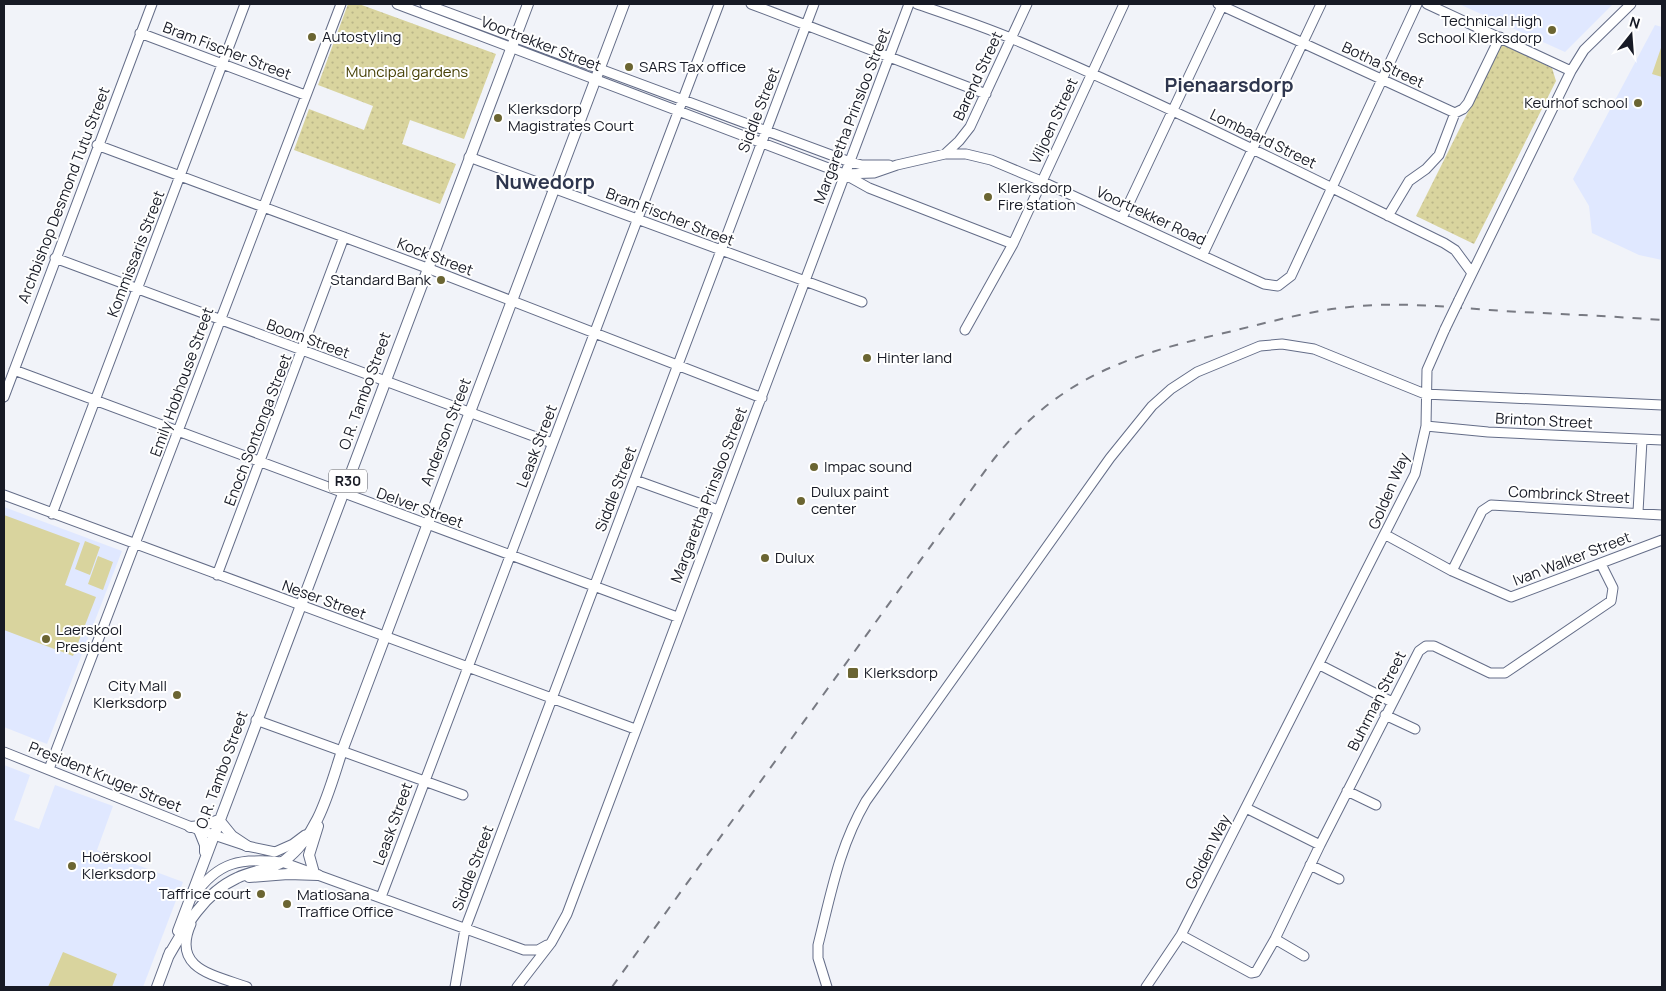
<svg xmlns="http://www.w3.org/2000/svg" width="1666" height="991" font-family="Manrope,sans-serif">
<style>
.built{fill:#e0e8ff}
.green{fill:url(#green-dots)}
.pitch{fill:#d9d49e}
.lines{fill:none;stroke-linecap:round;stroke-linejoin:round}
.minor-casing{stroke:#646d88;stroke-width:11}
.major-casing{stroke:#646d88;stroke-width:12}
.minor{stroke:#fff;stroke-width:9}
.major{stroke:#fff;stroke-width:10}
.rail{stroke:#787a83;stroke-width:2;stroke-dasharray:9 9;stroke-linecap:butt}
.minor-bridge-casing{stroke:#646d88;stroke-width:11;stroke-linecap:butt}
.minor-bridge{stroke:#fff;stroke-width:9}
.poi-dot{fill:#6b6532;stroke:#fff;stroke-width:2}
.labels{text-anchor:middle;stroke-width:4;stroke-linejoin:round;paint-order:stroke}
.shield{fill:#fff;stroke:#5d5f66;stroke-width:1}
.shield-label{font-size:14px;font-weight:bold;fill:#171a25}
.poi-label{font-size:15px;fill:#171a25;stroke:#fff;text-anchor:start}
.street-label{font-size:15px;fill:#171a25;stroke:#fff}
.park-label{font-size:15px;fill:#484207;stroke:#fff}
.district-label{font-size:20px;font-weight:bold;fill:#2e364e;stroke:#fff}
</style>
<defs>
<pattern id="green-dots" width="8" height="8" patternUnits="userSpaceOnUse" patternTransform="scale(1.25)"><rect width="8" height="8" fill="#d9d49e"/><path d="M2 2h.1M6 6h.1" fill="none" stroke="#bab588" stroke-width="1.8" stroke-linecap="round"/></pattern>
</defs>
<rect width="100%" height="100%" fill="#f1f3f9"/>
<path class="built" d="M1459,4H1613L1565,52Z
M1655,25L1662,27V260L1639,255L1592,233L1589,206L1573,179Z
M4,507L122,551L47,744L4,727Z
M4,765L30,775L14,820L39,829L55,785L113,806L97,850L183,882L143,987H4Z"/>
<path class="green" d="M348,4H359L496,54L464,139L410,120L402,144L456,164L440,204L294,150L309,109L364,130L373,106L318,85Z
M1502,44L1552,68L1556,81L1474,244L1416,216Z"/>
<path class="pitch" d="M1662,45V77L1652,74Z
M4,515L80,543L65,585L96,597L73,656L4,630Z
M85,541L100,547L90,575L75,569Z
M98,556L113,562L103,590L88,584Z
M63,952L117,974L112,987H48Z"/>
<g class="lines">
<g class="minor-casing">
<path id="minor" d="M397,4L844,174L869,188L1013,244
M425,4L850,162L862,165H889
M751,4L986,94
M917,4C949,15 982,26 1013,39C1159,101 1301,173 1444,243L1455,250L1472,273
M1218,4L1455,113L1463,109L1468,103L1500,37
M1427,4L1571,71
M140,33L305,95
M97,145L427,268L762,398
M945,154L959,141L970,127L1027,4
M469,157L862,302
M844,174L874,173L897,165L945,154H966L991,160L1041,181L1264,284L1278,286L1291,276L1417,4
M1388,216L1409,181L1426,169L1439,155L1455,113
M1122,218L1223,4
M1203,254L1321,4
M55,258L552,443
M1459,300L1571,71L1584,50L1631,4
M965,330L1013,244L1124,4
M14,370L677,617
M4,397L152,4
M1426,426L1488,432L1662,440
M635,480L718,510
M4,495L635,729
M1638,512L1642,440
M52,514L245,4
M1386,535L1452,571L1511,597L1662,540
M1452,571L1482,511L1491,505L1662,515
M217,575L344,237
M1320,665L1392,702
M1385,715L1415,729
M256,720L463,795
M4,752L199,830L247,846L275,852L293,844L305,835
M49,769L341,4
M1347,791L1376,805
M1246,808L1320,845
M1310,865L1339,879
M194,896C218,861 241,858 282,862L524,950H538L547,945
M381,897L719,4
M191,924C171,969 214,975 247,987
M1181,935L1251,973L1256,972L1275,939L1320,845L1419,651L1426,646H1434L1490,673H1505L1611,601L1613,588L1601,564
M1275,939L1304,956
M455,987L465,929L814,4
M517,987L551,943L567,914L909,4
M827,987L818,958V945C831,894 839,847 866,801L1110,458L1152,406L1171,389L1197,372L1260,346L1282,344L1314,349L1425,394L1662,405
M1146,987L1181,935L1415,474L1426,426L1427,370L1445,329"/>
</g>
<g class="major-casing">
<path id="major" d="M190,827L202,826L219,820L232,836L247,846
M199,830L205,845V852
M314,873L309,855L318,826
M249,877L288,874L318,875
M178,931L528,4
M168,957C185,927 204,893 237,878C251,871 272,869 284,861C319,835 329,790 342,751L624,4
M157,987L170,952"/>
</g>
<use href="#minor" class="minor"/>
<use href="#major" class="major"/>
<path class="rail" d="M612,987L990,464C1054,381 1121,357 1220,334C1267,323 1313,309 1361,306C1408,302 1456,308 1504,311C1557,314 1609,316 1662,320"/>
<g class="minor-bridge-casing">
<path id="minor-bridge" d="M1445,329L1459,300"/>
</g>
<use href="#minor-bridge" class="minor-bridge"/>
</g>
<g class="poi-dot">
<circle cx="1552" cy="30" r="5"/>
<circle cx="312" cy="37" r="5"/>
<circle cx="629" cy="67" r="5"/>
<circle cx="1638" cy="103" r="5"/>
<circle cx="498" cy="118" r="5"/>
<circle cx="988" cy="197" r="5"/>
<circle cx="441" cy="280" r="5"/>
<circle cx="867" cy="358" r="5"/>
<circle cx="814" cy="467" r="5"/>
<circle cx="801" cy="501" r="5"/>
<circle cx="765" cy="558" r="5"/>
<circle cx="46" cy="639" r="5"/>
<rect x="847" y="667" width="12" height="12" rx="2.5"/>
<circle cx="177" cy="695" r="5"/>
<circle cx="72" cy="866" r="5"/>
<circle cx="261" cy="894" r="5"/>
<circle cx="287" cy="904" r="5"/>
</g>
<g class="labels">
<rect class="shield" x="329" y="469.5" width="38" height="23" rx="4"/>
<g class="shield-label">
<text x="348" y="486">R30</text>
</g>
<g class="poi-label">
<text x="1542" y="26" text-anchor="end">Technical High<tspan x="1542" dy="17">School Klerksdorp</tspan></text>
<text x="322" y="42">Autostyling</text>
<text x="639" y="72">SARS Tax office</text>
<text x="1628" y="108" text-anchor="end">Keurhof school</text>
<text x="508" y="114">Klerksdorp<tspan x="508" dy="17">Magistrates Court</tspan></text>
<text x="998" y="193">Klerksdorp<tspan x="998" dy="17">Fire station</tspan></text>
<text x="431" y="285" text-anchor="end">Standard Bank</text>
<text x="877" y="363">Hinter land</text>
<text x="824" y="472">Impac sound</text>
<text x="811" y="497">Dulux paint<tspan x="811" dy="17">center</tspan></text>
<text x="775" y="563">Dulux</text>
<text x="56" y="635">Laerskool<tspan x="56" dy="17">President</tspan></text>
<text x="864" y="678">Klerksdorp</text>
<text x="167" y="691" text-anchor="end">City Mall<tspan x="167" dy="17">Klerksdorp</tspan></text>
<text x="82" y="862">Hoërskool<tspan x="82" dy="17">Klerksdorp</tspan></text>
<text x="251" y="899" text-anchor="end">Taffrice court</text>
<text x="297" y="900">Matlosana<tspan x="297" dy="17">Traffice Office</tspan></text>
</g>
<g class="street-label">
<text transform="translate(541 44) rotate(21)" y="5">Voortrekker Street</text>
<text transform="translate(227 51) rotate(21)" y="5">Bram Fischer Street</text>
<text transform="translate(1383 65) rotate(25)" y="5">Botha Street</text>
<text transform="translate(978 76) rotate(-65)" y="5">Barend Street</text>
<text transform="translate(759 110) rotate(-69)" y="5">Siddle Street</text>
<text transform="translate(852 116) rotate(-69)" y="5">Margaretha Prinsloo Street</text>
<text transform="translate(1054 121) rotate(-65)" y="5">Viljoen Street</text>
<text transform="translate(1263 139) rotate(26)" y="5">Lombaard Street</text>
<text transform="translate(64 195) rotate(-69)" y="5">Archbishop Desmond Tutu Street</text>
<text transform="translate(1151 216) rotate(25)" y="5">Voortrekker Road</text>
<text transform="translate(670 217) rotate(21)" y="5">Bram Fischer Street</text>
<text transform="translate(136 254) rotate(-69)" y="5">Kommissaris Street</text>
<text transform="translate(435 257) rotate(21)" y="5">Kock Street</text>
<text transform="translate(308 339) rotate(20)" y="5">Boom Street</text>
<text transform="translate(182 382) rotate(-70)" y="5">Emily Hobhouse Street</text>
<text transform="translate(365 391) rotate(-70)" y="5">O.R. Tambo Street</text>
<text transform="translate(1544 421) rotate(3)" y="5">Brinton Street</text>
<text transform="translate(258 430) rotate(-69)" y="5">Enoch Sontonga Street</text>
<text transform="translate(446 432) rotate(-69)" y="5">Anderson Street</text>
<text transform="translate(537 446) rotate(-69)" y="5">Leask Street</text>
<text transform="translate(616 489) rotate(-69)" y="5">Siddle Street</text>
<text transform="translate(1389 491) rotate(-67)" y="5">Golden Way</text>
<text transform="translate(709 495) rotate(-69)" y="5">Margaretha Prinsloo Street</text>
<text transform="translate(1569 495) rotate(3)" y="5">Combrinck Street</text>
<text transform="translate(420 508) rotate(20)" y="5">Delver Street</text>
<text transform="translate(1572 559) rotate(-21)" y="5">Ivan Walker Street</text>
<text transform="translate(324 600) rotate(20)" y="5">Neser Street</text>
<text transform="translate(1377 701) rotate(-63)" y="5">Buhrman Street</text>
<text transform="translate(222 770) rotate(-70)" y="5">O.R. Tambo Street</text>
<text transform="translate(105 777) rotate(22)" y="5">President Kruger Street</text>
<text transform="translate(393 824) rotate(-70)" y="5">Leask Street</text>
<text transform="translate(1208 852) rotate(-63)" y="5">Golden Way</text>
<text transform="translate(473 868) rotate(-69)" y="5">Siddle Street</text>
</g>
<g class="park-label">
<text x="407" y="77">Muncipal gardens</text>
</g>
<g class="district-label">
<text x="1229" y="92">Pienaarsdorp</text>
<text x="545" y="189">Nuwedorp</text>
</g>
</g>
<rect width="1666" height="991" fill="none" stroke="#171a25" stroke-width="10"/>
<g transform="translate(1631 35) rotate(17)" stroke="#ffffff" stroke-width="4" paint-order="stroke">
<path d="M0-4L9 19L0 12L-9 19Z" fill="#171a25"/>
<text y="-8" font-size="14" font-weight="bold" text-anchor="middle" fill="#171a25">N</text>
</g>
</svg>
